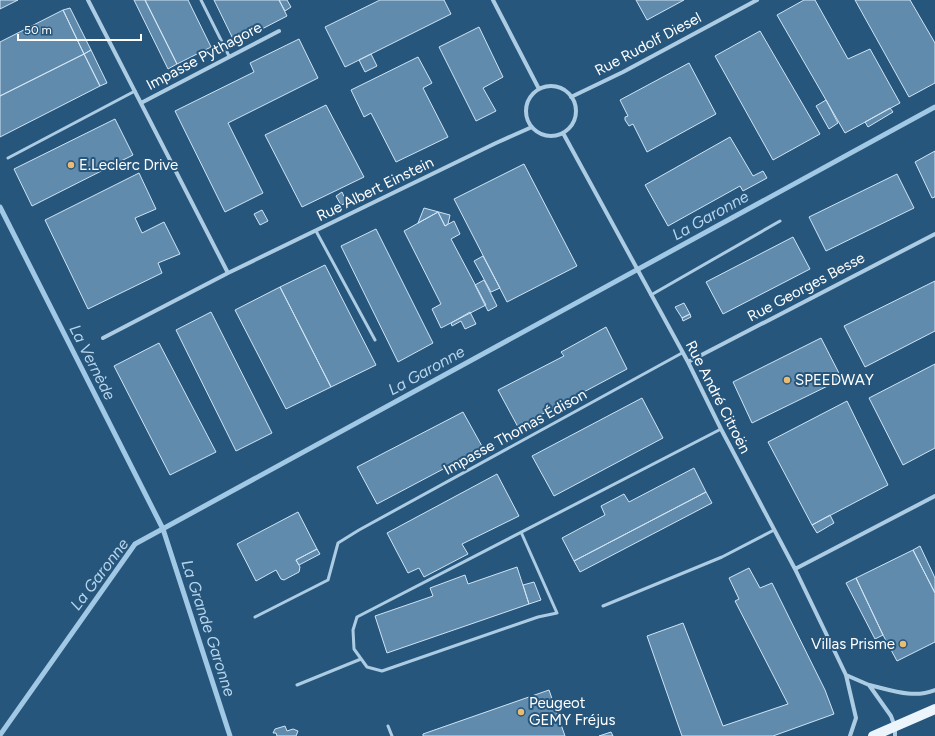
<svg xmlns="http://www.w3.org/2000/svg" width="935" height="736" font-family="Figtree,sans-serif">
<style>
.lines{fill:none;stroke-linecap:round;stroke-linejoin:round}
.stream{stroke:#a1c8e5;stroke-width:5}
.building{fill:#608bad;stroke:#cfe4f4}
.lane{stroke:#accce4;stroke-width:3}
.street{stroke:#accce4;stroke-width:4}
.primary{stroke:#ecf4fc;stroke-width:10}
.poi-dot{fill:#ecbb72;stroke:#27567c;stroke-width:1.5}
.labels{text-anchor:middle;stroke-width:4;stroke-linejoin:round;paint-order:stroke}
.street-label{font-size:15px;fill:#fff;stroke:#27567c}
.poi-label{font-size:15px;fill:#fff;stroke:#27567c;text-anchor:start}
.water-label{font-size:16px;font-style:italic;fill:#b7d5ec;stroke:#27567c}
</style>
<rect width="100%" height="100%" fill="#27567c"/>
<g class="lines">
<path class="stream" d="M0,207L163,529L230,736
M0,735L135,544L935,107"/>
</g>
<path class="building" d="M0,0H18L0,9Z
M134,0H145L177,64L168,69Z
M145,0H188L211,47L177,64Z
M214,0H279L287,16L235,43Z
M279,0H287L291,7L285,11Z
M380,0H444L451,14L345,67L325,27Z
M636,0H684L647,20Z
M804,0H815L848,59L870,49L900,103L845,133L777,15Z
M855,0H910L935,43V83L909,97Z
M70,8L91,50L84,54L63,10Z
M63,10L84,54L0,96V42Z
M479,27L503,77L483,88L496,111L476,121L439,47Z
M760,31L820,134L773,160L715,56Z
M299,39L318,78L228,123L263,193L225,212L175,111L254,72L250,63Z
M91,50L107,83L100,86L84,54Z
M84,54L100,86L0,137V96Z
M371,54L377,66L365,72L359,60Z
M418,57L432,83L423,88L448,137L396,162L371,113L364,117L351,90Z
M689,63L716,114L647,152L633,124L629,126L625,120V117L628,116L620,100Z
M826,100L838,123L829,129L816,106Z
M326,105L364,177L302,207L265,135Z
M890,108L893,112L868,127L865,122Z
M115,119L133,155L32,206L14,169Z
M730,137L753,176L763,171L767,178L743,191L740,186L668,226L645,185Z
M935,151V197L932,198L915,162Z
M524,164L577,266L507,302L454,199Z
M139,173L156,209L135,218L142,233L164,222L180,254L158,263L162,273L88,309L45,220Z
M897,174L914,208L826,251L809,217Z
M342,192L347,203L341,205L336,196Z
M424,208L450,215L448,224L445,226L438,212L418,223Z
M262,210L268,221L260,225L254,214Z
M438,212L445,226L454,221L460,234L451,239L486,305L441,328L432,309L441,304L404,231Z
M376,229L433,343L398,362L341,246Z
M793,237L810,269L723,314L706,282Z
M483,256L500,288L491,292L474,261Z
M325,265L376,365L331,387L280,287Z
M484,280L497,306L488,311L475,285Z
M935,281V331L865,367L844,326Z
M280,287L331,387L286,409L235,310Z
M684,303L690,314L682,318L675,307Z
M211,312L272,433L236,451L176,330Z
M470,312L476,324L465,329L461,321L452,326L451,323Z
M690,314L691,317L683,321L682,318Z
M606,327L627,369L518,427L498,390L564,356L561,352Z
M821,338L842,379L752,423L733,382Z
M159,343L216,452L170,475L114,366Z
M935,364V448L903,465L869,398Z
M642,398L663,438L554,496L532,456Z
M847,401L888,485L812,525L768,442Z
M463,412L483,448L377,504L357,467Z
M694,468L706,492L574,561L562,538L605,515L601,506L624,494L629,502Z
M497,474L519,516L462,544L468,554L424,577L419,568L408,573L387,533Z
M706,492L712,503L580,572L574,561Z
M298,512L317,549L296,560L300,567L299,572L284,580L281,579L276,570L256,581L237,544Z
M830,515L834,523L817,533L812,525Z
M920,546L935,578V593L913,550Z
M317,549L320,554L299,565L296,560Z
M913,550L935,593V642L897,661L883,635L856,578Z
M517,567L529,604L387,653L375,616L433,596L430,588L465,575L468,584Z
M749,568L760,588L772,583L825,690L834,714L773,736H682L647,636L683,623L723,726L788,704L735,601L739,599L729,578Z
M856,578L883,635L875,639L846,583Z
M534,582L541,600L529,604L523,585Z
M549,690L565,736H423V734Z
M285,726L287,731L293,729L298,731L296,736H277L276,733H273L275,729Z
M611,732L613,736H599Z"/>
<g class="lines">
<path class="lane" d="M201,0L229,56
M8,158L135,91
M316,231L375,340
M651,295L780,221
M521,532L557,613L538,617L382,671L367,667L354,649L353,630L357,617L721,429
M603,606L722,557L774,530
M255,617L328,580L338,543L359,530L682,353
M297,685L361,659
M388,726L392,736"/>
<path class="street" d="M88,0L228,273
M493,0L539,89
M526 111a25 25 0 1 1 50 0a25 25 0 1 1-50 0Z
M571,97L623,72L757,0
M141,103L279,31
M563,133L688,362L721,429L795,569L846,675L856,718L850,736
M103,338L228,273L496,143L532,127
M688,362L935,234
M795,569L935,496
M846,675L869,685L891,716L895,727V736
M869,685C891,690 913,699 935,690"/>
<path class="primary" d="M873,736L935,709"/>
</g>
<g class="poi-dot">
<circle cx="71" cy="165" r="4"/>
<circle cx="787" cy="380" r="4"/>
<circle cx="903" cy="644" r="4"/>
<circle cx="521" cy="712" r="4"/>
</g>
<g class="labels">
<g class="street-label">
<text transform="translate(648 44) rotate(-28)" y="5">Rue Rudolf Diesel</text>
<text transform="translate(204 56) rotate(-28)" y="5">Impasse Pythagore</text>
<text transform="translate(375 189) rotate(-26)" y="5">Rue Albert Einstein</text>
<text transform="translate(806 287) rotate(-28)" y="5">Rue Georges Besse</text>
<text transform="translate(718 397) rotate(63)" y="5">Rue André Citroën</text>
<text transform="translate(515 432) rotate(-29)" y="5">Impasse Thomas Édison</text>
</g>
<g class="poi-label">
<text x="79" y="170">E.Leclerc Drive</text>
<text x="795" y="385">SPEEDWAY</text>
<text x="895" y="649" text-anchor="end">Villas Prisme</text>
<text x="529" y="708">Peugeot<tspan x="529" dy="17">GEMY Fréjus</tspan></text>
</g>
<g class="water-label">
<text transform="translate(710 215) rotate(-29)" y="6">La Garonne</text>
<text transform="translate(93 362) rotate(63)" y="6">La Vernède</text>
<text transform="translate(426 370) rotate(-29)" y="6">La Garonne</text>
<text transform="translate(99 574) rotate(-53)" y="6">La Garonne</text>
<text transform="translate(209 628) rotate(72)" y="6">La Grande Garonne</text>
</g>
</g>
<path d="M18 34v6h123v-6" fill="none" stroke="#ffffff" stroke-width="2"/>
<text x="24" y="34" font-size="12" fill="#ffffff" stroke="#27567c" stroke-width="3" paint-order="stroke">50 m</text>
</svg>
